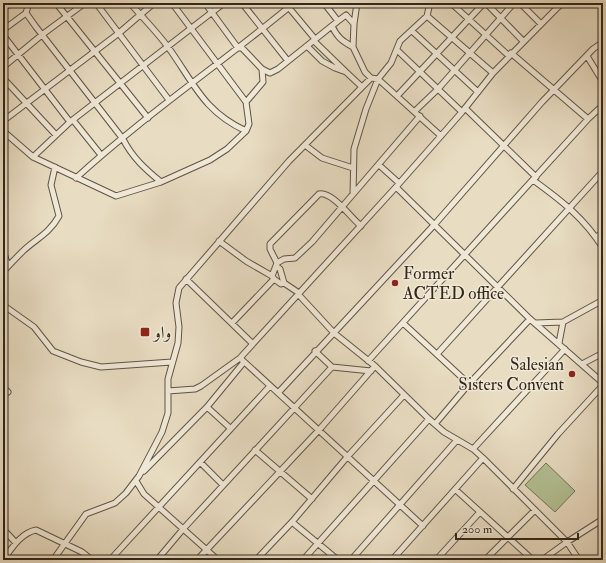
<svg xmlns="http://www.w3.org/2000/svg" width="606" height="563" font-family="'IM FELL Double Pica',Amiri,serif">
<style>
.green{fill:#b3c195;stroke:#727458}
.lines{fill:none;stroke-linecap:round;stroke-linejoin:round}
.minor-casing{stroke:#5f5444;stroke-width:7}
.minor{stroke:#f0e8d7;stroke-width:5}
.poi-dot{fill:#8f2418;stroke:#f0e8d7;stroke-width:1.5}
.labels{text-anchor:middle;stroke-width:3;stroke-linejoin:round;paint-order:stroke}
.poi-label{font-size:17px;fill:#31261a;stroke:#f0e8d7;text-anchor:start}
</style>
<rect width="100%" height="100%" fill="#e8dcc2"/>
<filter id="stains"><feTurbulence type="fractalNoise" baseFrequency=".005" numOctaves="4"/><feColorMatrix values="0 0 0 0 .2 0 0 0 0 .09 0 0 0 0 .02 0 0 0 .5 -.17"/></filter>
<radialGradient id="worn" r=".72"><stop offset=".6" stop-color="#630" stop-opacity="0"/><stop offset="1" stop-color="#630" stop-opacity=".3"/></radialGradient>
<path class="green" d="M546,463L575,491L555,512L525,485Z"/>
<g class="lines">
<g class="minor-casing">
<path id="minor" d="M29,3L26,13L36,27L123,139C132,157 145,169 161,182
M56,3L148,118
M96,3L169,100
M130,3C143,18 157,32 168,47C194,83 203,111 246,131
M205,3L238,48H242L262,69
M242,3L288,61
M285,3L315,39
M324,3L338,21L346,15L354,24L353,47L365,72L371,78
M451,3L509,56
M486,3L523,41
M520,3L541,24
M3,6L19,3
M427,16L493,73
M354,24L357,3
M332,26C337,37 342,41 353,47
M3,30L26,13
M412,31L478,92
M3,35L70,122
M314,41L345,71
M307,46L322,61L335,68L346,72L362,87
M397,50L462,112
M511,53L588,119
M587,56L603,82
M3,67L43,34L85,3
M3,78L56,135
M397,96L484,3
M246,102L263,82L262,69L270,73L278,69L338,21
M465,108L536,177
M415,111L438,89L514,3
M73,120L101,155
M3,121L119,33L154,3
M3,131L33,157L116,196L161,182L210,160L227,149L246,131L249,124L246,102L172,3
M305,145L322,158L353,168
M33,157L70,122L224,3
M379,165L399,183
M76,178C145,115 222,63 294,3
M533,180C562,201 584,218 603,248
M396,187L530,319L603,383
M353,194L354,149L366,109L378,79L391,63L400,41L427,16L430,3
M596,237L603,233
M219,241L246,261L272,276L274,279L281,284L284,283L299,293
M3,250L8,266
M277,263L284,259L295,258L312,242L420,116
M276,266L280,269L284,283
M3,272C9,265 16,258 23,251C37,238 49,234 59,216L51,185L55,167
M272,276L277,263L270,249V244L319,194C332,191 351,218 361,226
M186,279L252,343
M298,294L334,333L375,366L429,419L444,432L473,449L483,458L567,542L579,560
M3,305L34,327L53,351L81,362L101,367L172,362
M232,323L274,279
M403,323L469,384
M536,323L563,322L603,300
M559,343L563,322
M438,353L603,171
M240,358L423,526
M368,361L588,119L603,105
M582,364L603,353
M332,367L371,371
M3,387L8,392
M168,391L195,389L201,386L240,358L396,187L462,112L493,73L557,8L563,3
M278,393L435,224L542,102L593,49L603,42
M435,424L469,384L530,319
M230,428L207,407L244,362
M473,449L565,349
M255,450L312,499
M200,462L223,485
M144,471L207,407
M136,481L144,494L218,560
M513,489L558,434L603,385
M456,490L533,560
M292,522L338,560
M3,529L16,543
M3,560C12,548 21,533 36,530L82,552L92,560
M53,560L86,514L115,503L126,493L139,476L162,432L168,413V379L178,343L179,327L176,303L179,288L289,161L371,78L378,79L441,136
M110,560L270,386
M157,560L184,528L332,367L315,351
M197,560L319,430L375,366
M256,560L292,522L348,456L404,395
M303,560L429,419
M351,560L457,440
M392,560L483,458
M436,560L480,512
M485,560L535,510
M542,560L567,542L603,519"/>
</g>
<use href="#minor" class="minor"/>
</g>
<g class="poi-dot">
<circle cx="395" cy="283" r="4"/>
<rect x="140" y="327" width="10" height="10" rx="2"/>
<circle cx="572" cy="374" r="4"/>
</g>
<g class="labels">
<g class="poi-label">
<text x="403" y="279">Former<tspan x="403" dy="20">ACTED office</tspan></text>
<text x="154" y="338">واو</text>
<text x="564" y="370" text-anchor="end">Salesian<tspan x="564" dy="20">Sisters Convent</tspan></text>
</g>
</g>
<rect width="606" height="563" fill="none" stroke="#e8dcc2" stroke-width="16"/>
<rect x="4" y="4" width="598" height="555" fill="none" stroke="#31261a" stroke-width="2"/>
<rect x="8" y="8" width="590" height="547" fill="none" stroke="#31261a"/>
<path d="M456 533v6h122v-6" fill="none" stroke="#31261a" stroke-width="2"/>
<text x="462" y="533" font-size="12" fill="#31261a" stroke="#f0e8d7" stroke-width="3" paint-order="stroke">200 m</text>
<rect width="100%" height="100%" filter="url(#stains)"/>
<rect width="100%" height="100%" fill="url(#worn)"/>
</svg>
